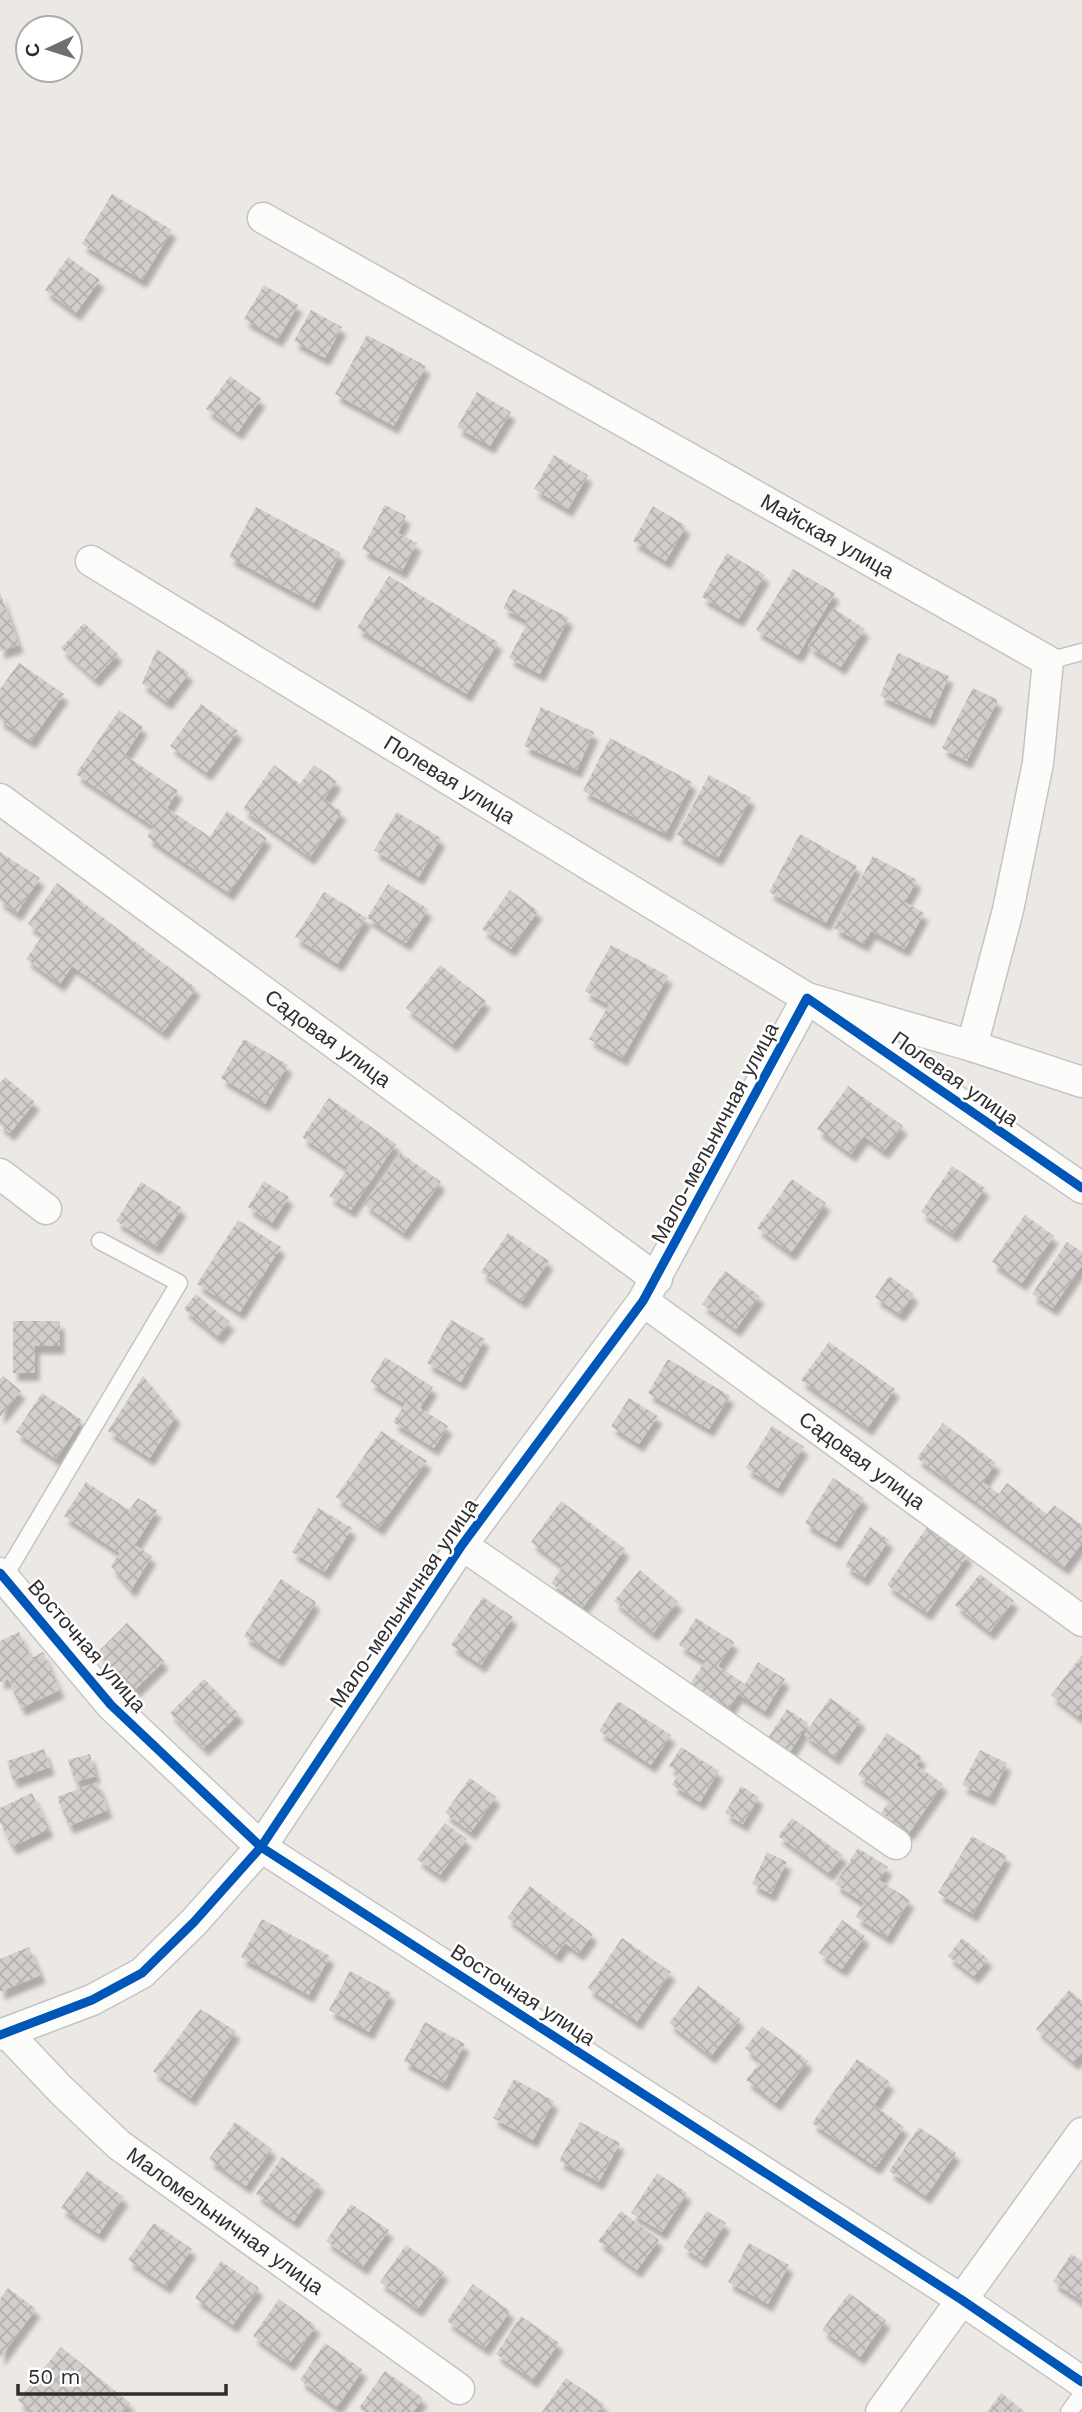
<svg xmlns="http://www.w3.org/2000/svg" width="1082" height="2412" font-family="'Work Sans',sans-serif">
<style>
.building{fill:url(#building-cross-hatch);filter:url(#shadow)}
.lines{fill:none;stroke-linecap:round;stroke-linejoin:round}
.service-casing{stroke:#c5c4c5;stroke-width:19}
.minor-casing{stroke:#c5c4c5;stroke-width:33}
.service{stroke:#fcfcfb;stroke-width:16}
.minor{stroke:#fcfcfb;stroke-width:30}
.cycleway-casing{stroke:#fff;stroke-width:13}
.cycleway{stroke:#0057b8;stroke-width:9}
.labels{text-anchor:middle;stroke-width:5;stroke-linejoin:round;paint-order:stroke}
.street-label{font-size:21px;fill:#2e2e2e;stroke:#fff}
</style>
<defs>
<pattern id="building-cross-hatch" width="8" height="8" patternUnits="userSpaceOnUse" patternTransform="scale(1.75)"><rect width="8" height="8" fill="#d1cecb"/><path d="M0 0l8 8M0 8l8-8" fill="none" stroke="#b4b1af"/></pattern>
<filter id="shadow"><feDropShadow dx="4.5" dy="8" stdDeviation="2" flood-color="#0004"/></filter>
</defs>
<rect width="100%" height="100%" fill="#ece8e4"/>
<path class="building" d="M112,194L172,230L142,280L82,244Z
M68,257L100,280L76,313L45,290Z
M264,285L298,305L278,339L244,319Z
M311,310L342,327L325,358L294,341Z
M367,335L426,366L394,426L335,394Z
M230,376L261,399L238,432L206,409Z
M477,392L511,412L490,446L457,427Z
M554,455L588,475L568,509L534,489Z
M385,505L406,516L398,533L417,543L402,571L362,549Z
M653,506L686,526L666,561L633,541Z
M256,507L341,553L314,603L229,557Z
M727,553L765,575L739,619L702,597Z
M793,569L835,593L798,655L756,630Z
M389,576L498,642L467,694L357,628Z
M513,589L569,618L540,674L509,658L528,621L503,608Z
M0,592L19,645L0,651Z
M833,608L865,629L841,667L808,646Z
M84,623L118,654L95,679L61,648Z
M157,649L189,673L167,702L142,683Z
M898,653L949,676L930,719L880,696Z
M19,663L64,694L31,741L0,720V689Z
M973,688L998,700L967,761L942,748Z
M201,704L238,731L207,773L170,746Z
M541,707L594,732L577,770L524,746Z
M119,710L143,727L125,755L178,791L167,808L210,837L227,811L267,838L229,893L147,837L154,827L76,774Z
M610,738L692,782L666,834L583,791Z
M274,765L300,784L314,765L337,781L324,799L342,812L310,857L243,809Z
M709,775L751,798L718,858L677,835Z
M397,812L441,838L419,877L374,850Z
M800,834L857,866L826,923L769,892Z
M0,852L40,878L17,913L0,901Z
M873,856L917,880L905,902L924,913L905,949L871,931L864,944L834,928Z
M57,883L196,988L163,1032L72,966L60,984L26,959L43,935L28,924Z
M388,884L428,909L406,943L367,918Z
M510,890L538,911L511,949L482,929Z
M324,892L367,918L338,964L295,937Z
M611,945L668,976L623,1058L589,1039L609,1005L585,991Z
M440,965L486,1001L453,1044L406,1008Z
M244,1039L288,1065L265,1104L221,1078Z
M5,1077L35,1102L10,1133L0,1125V1083Z
M848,1086L903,1126L884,1151L864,1136L851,1154L817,1129Z
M329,1098L396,1144L351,1210L329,1196L348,1168L302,1137Z
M401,1153L441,1182L404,1233L364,1204Z
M952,1166L985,1188L953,1234L921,1212Z
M792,1179L826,1203L791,1253L757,1228Z
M264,1181L289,1197L272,1223L248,1207Z
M141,1182L182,1208L156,1247L116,1221Z
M1025,1215L1054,1236L1022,1283L992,1262Z
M238,1220L281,1247L240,1312L197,1284Z
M508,1233L549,1261L522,1301L481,1272Z
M1067,1242L1082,1252V1265L1053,1308L1032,1294Z
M725,1271L760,1296L736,1329L702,1304Z
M889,1276L914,1294L900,1314L875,1297Z
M196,1294L230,1322L218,1337L184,1309Z
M451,1320L485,1339L461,1382L427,1363Z
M13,1321H60V1346H35V1373H13Z
M829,1342L895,1389L868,1428L801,1380Z
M385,1357L433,1387L420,1408L448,1426L434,1448L393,1422L405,1404L370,1382Z
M668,1359L730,1396L709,1429L648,1393Z
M3,1376L21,1391L0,1417V1379Z
M143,1376L176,1416L150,1458L108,1431Z
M42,1393L82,1420L56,1459L16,1432Z
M629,1398L658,1416L639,1444L611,1426Z
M943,1423L996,1463L983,1482L999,1494L1007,1483L1047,1514L1054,1505L1082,1525V1543L1064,1567L917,1458Z
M772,1426L804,1447L778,1488L746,1468Z
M381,1431L427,1461L379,1528L336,1497Z
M833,1478L864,1498L836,1542L805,1523Z
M86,1482L129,1510L138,1498L157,1510L135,1545L152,1556L131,1590L111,1566L120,1553L64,1516Z
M561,1501L625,1549L583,1607L551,1583L563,1566L531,1542Z
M318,1508L352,1528L325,1572L292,1552Z
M870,1527L889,1540L864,1578L845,1566Z
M927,1527L968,1555L927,1613L887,1585Z
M640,1570L678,1602L653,1633L614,1601Z
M980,1574L1014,1601L990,1632L955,1605Z
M281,1579L316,1602L279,1659L244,1636Z
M483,1597L513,1617L481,1665L451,1645Z
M696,1618L734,1642L718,1666L745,1684L758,1662L785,1679L765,1711L738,1694L729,1709L690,1684L705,1661L679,1645Z
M127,1623L164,1661L135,1690L98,1652Z
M19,1632L31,1658L43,1652L60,1690L21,1708L8,1679L0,1682V1641Z
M1082,1655V1712L1078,1716L1051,1695Z
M204,1679L239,1714L204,1748L170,1713Z
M830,1698L861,1720L835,1757L804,1735Z
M618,1701L671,1735L651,1765L599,1731Z
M787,1709L808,1723L790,1752L768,1738Z
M887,1733L922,1757L916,1765L943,1784L909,1833L881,1813L891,1798L858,1775Z
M681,1747L719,1771L700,1802L672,1785L679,1773L669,1766Z
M44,1749L50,1767L13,1780L7,1761Z
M980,1750L1007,1763L990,1798L962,1785Z
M90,1754L96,1776L75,1782L68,1760Z
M470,1778L496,1797L471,1832L445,1813Z
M97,1782L108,1810L69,1826L57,1797Z
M741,1786L759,1797L743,1824L725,1813Z
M32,1793L49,1829L12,1847L0,1822V1808Z
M792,1818L843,1855L829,1873L778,1836Z
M445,1823L467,1839L440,1875L417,1859Z
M972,1836L1007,1856L973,1914L938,1893Z
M858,1848L888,1867L879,1880L910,1900L887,1937L856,1917L864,1903L835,1884Z
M767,1852L787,1862L771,1894L752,1884Z
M530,1886L593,1934L579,1953L565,1943L556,1955L507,1918Z
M262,1919L330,1956L309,1995L241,1957Z
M842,1920L865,1936L842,1969L819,1953Z
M622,1938L671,1972L637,2022L588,1988Z
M962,1938L988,1959L974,1976L948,1956Z
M29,1947L41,1975L0,1992V1959Z
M350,1971L391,1993L369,2032L329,2010Z
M698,1986L740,2019L711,2056L669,2023Z
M1069,1990L1082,2001V2053L1074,2062L1036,2029Z
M200,2009L236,2031L191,2098L153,2071Z
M425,2022L465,2044L444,2083L404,2061Z
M762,2026L808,2061L776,2103L746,2080L761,2061L745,2048Z
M857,2059L890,2082L874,2105L904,2127L876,2167L812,2123Z
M514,2079L554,2101L533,2140L493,2118Z
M235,2122L272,2149L246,2186L209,2159Z
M580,2122L620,2143L599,2182L559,2161Z
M919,2127L956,2153L926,2196L889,2171Z
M282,2157L320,2184L294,2221L256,2194Z
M87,2171L124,2197L99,2234L61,2208Z
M657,2173L687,2193L662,2232L631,2213Z
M351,2204L389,2230L363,2267L326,2241Z
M621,2211L659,2240L637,2270L598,2241Z
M707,2211L726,2223L702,2260L683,2247Z
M154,2223L192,2249L166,2286L128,2260Z
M749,2243L789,2265L768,2304L728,2282Z
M406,2245L444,2272L418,2309L380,2282Z
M1071,2254L1082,2261V2301L1053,2282Z
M221,2261L259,2288L233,2325L195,2298Z
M473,2284L510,2311L485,2348L447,2321Z
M8,2288L36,2309L0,2358V2299Z
M849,2293L886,2320L860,2357L822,2330Z
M279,2299L316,2326L290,2363L253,2336Z
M521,2316L559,2343L533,2380L496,2354Z
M325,2343L363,2370L337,2407L300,2380Z
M61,2347L130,2403L123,2412H33L18,2400Z
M385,2371L423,2398L413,2412H365L359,2408Z
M566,2378L604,2404L599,2412H542Z
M1001,2393L1025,2412H987Z"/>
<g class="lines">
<g class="service-casing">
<path id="service" d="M1048,661L1082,652
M4,1577L179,1283L100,1241
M1069,2412L1082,2394"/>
</g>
<g class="minor-casing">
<g id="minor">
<path id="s1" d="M263,218L1048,661L1038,763L1008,910L972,1046"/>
<path id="s2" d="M91,561L807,998L972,1046L1082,1082"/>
<path id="s3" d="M0,799L657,1279"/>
<path d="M0,1174L46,1209"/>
<path id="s4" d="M643,1301L1082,1621"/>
<path d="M462,1545L896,1844"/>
<path d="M0,1573L111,1705L261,1847L962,2300L1082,2382"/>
<path id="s5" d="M7,2033L61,2090L119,2145L459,2389"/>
<path d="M0,2035L92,2000L142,1973L194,1922L261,1847L462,1545L643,1301L807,998L1082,1188"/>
<path d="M881,2412L1082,2133"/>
</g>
</g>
<use href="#service" class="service"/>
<use href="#minor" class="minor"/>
<g class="cycleway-casing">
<path id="cycleway" d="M0,1573L111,1705L261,1847L962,2300L1082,2382
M0,2035L92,2000L142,1973L194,1922L261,1847L462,1545L643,1301L807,998L1082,1188"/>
</g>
<use href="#cycleway" class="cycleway"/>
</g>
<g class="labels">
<g class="street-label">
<text dy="7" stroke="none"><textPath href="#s1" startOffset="648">Майская улица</textPath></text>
<text dy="7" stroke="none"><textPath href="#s2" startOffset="420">Полевая улица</textPath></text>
<text dy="7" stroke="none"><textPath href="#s3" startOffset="406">Садовая улица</textPath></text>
<text transform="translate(955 1079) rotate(35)" y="7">Полевая улица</text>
<text transform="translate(715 1133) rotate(-62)" y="7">Мало-мельничная улица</text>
<text dy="7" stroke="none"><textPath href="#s4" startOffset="271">Садовая улица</textPath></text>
<text transform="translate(404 1603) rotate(-56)" y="7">Мало-мельничная улица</text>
<text transform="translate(87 1646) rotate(49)" y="7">Восточная улица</text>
<text transform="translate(523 1995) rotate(33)" y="7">Восточная улица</text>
<text dy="7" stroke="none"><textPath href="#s5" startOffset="289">Маломельничная улица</textPath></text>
</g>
</g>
<g transform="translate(49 49) rotate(266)"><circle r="33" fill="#ffffff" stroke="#ababab" stroke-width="2"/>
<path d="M0-5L12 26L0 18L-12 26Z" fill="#706f6e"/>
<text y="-10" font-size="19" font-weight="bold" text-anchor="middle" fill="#2e2e2e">С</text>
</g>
<path d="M18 2384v10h208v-10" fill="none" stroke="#2e2e2e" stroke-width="3.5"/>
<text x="28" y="2384" font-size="21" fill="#2e2e2e" stroke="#ffffff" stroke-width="5" paint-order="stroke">50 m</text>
</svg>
